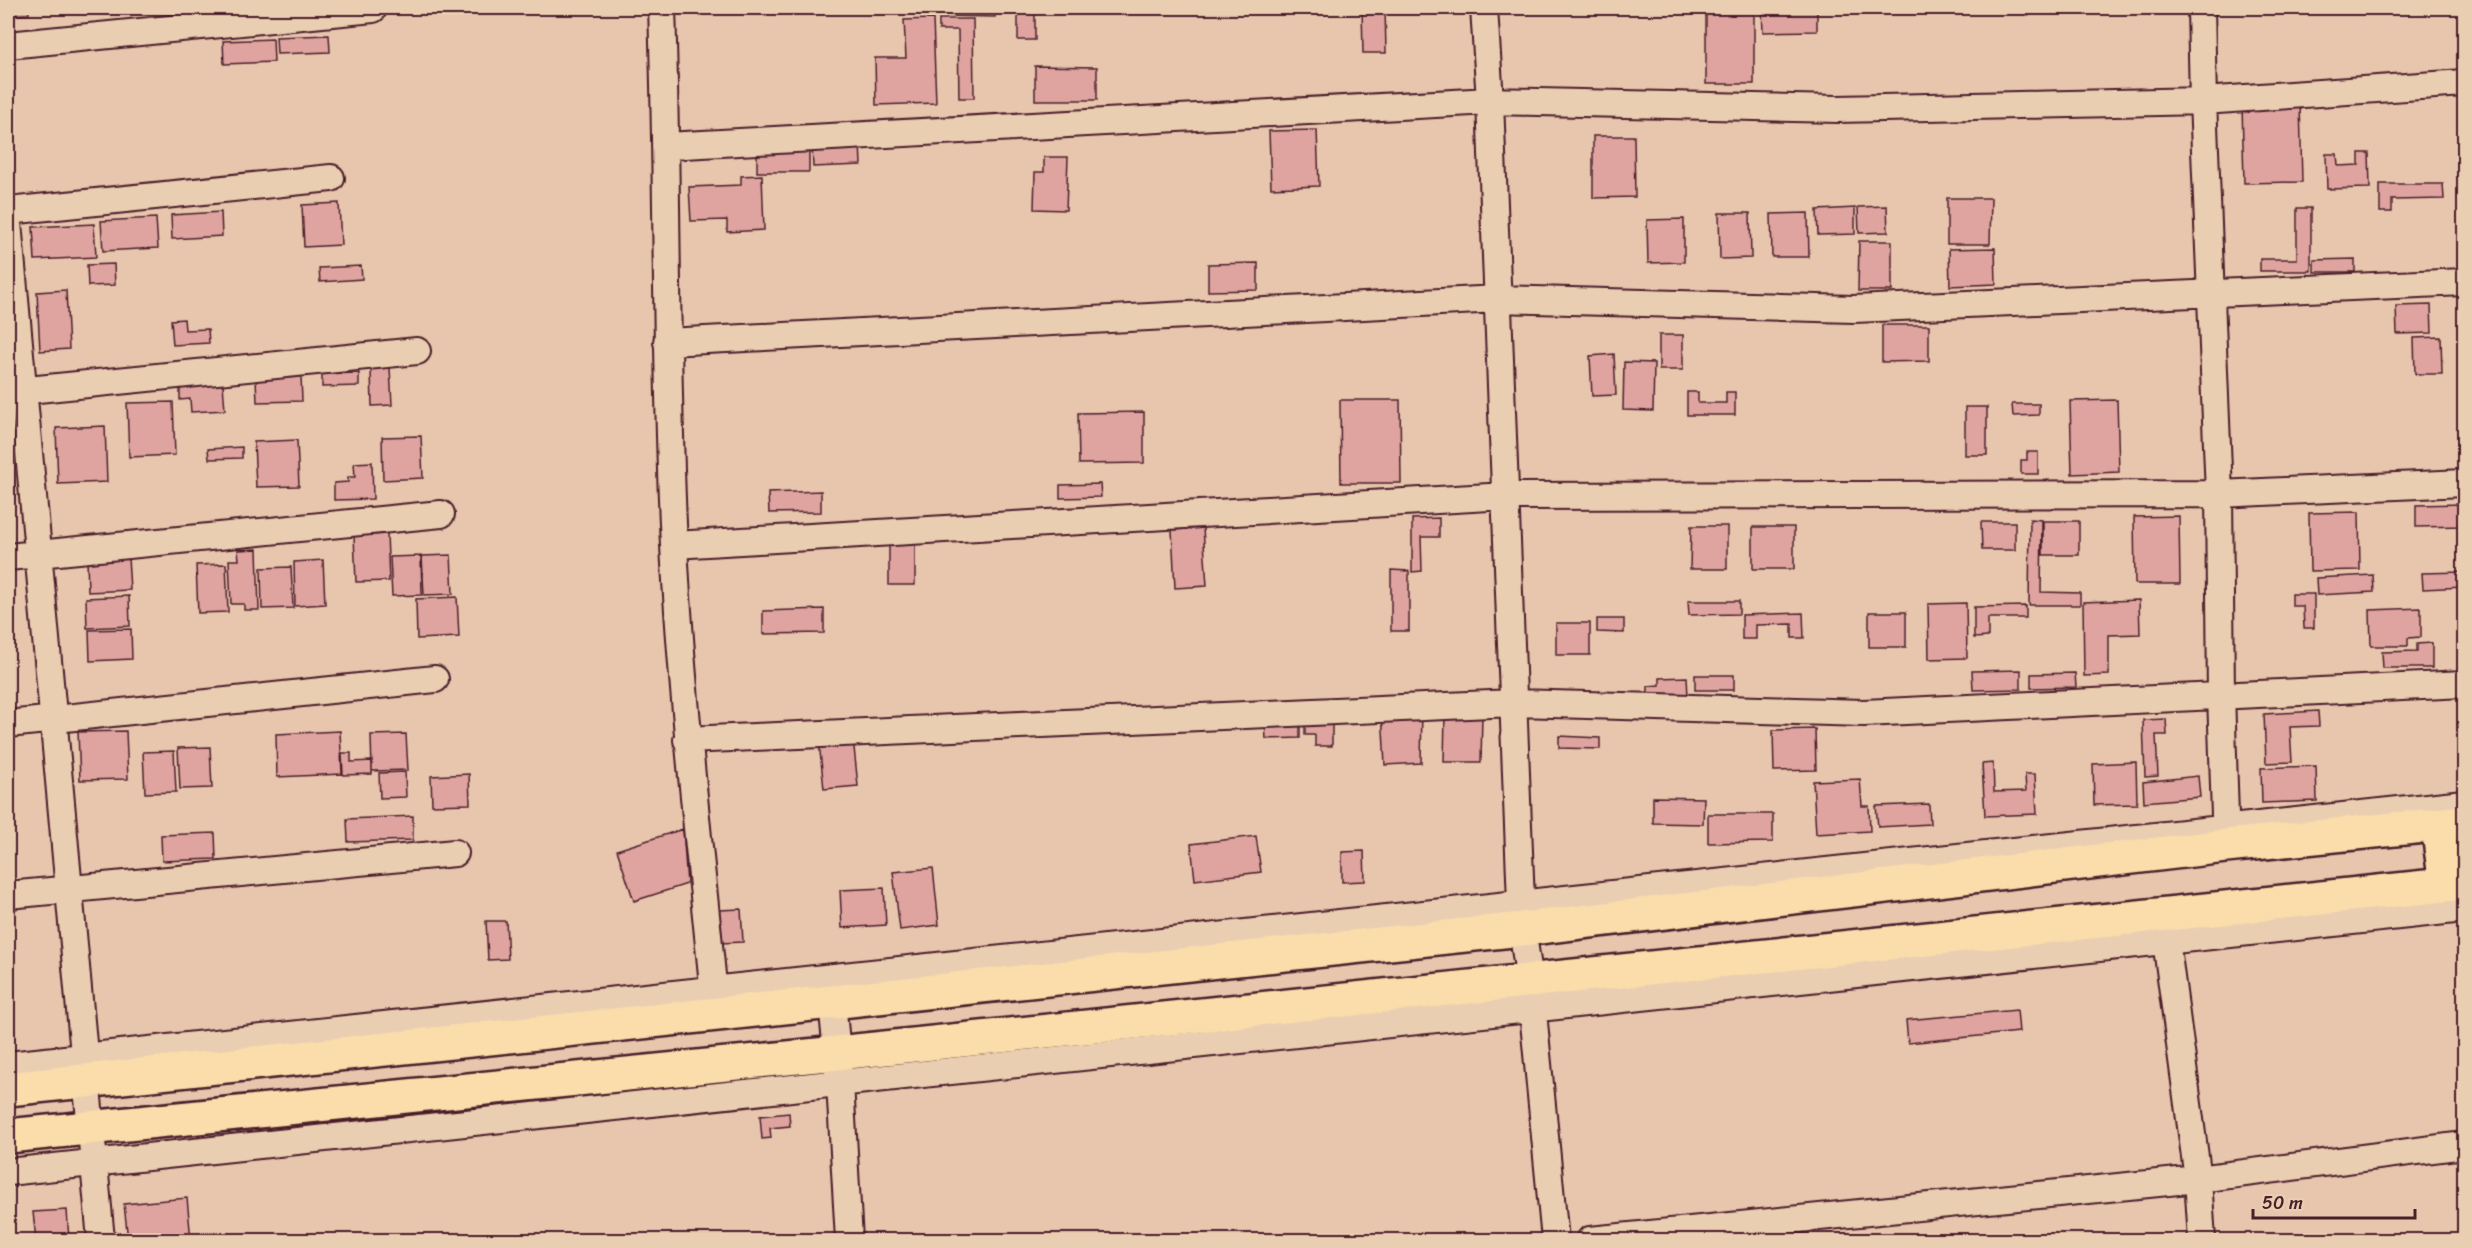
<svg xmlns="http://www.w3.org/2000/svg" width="2472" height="1248" font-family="Sriracha,sans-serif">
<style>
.building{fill:#dfa49f;stroke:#4a1f2b;stroke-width:1.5}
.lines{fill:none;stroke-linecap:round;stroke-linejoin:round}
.minor-casing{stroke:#4a1f2b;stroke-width:30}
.primary-casing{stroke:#4a1f2b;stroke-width:38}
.minor{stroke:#eaceb1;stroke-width:26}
.primary{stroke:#faddab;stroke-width:33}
</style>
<rect width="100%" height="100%" fill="#e8c6ad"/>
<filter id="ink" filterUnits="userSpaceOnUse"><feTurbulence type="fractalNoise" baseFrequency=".0167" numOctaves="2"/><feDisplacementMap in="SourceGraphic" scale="12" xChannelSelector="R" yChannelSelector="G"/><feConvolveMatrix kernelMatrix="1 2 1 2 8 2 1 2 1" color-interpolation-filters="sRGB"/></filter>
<g filter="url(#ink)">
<path class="building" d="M10,8H28L29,14L10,15Z
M875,8H904V12L876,14Z
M947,8H995V17L947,16Z
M1018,8H1035V40H1018Z
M1037,8H1095V10H1037Z
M1098,8H1162L1098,9Z
M1362,8H1385L1386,53H1363Z
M1706,8H1754V84H1706Z
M1762,8H1817V31L1763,32Z
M933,19L936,103L876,105L875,58H906L904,20Z
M939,19H973L974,98H959L958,30H939Z
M329,35L330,52L277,54L276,37Z
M273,39L274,62L224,64L223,41Z
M1035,66L1097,67V100H1035Z
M2300,103L2302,182L2244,183L2242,105Z
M1317,130L1319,186L1271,188L1269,131Z
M1593,136H1634L1635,197L1593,198Z
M860,142L861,165L813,167L812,144Z
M757,149H809V172H757Z
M2359,153H2369L2370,188L2327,189L2326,154H2337L2338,166L2359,165Z
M1044,157H1068L1066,210L1034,209L1035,172H1044Z
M762,175L764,230L727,232V220L691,221L689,187L741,185V176Z
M2380,184H2443L2444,199L2392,200V212H2380Z
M1947,198H1991L1990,244H1947Z
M339,203L341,245L304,247L302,205Z
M1887,206L1888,232L1859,233L1858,207Z
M1855,208V234L1818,235L1817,210Z
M2297,208H2311V271H2260V259H2297Z
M221,212L222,236L172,239L171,215Z
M1719,213H1750L1751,258L1720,259Z
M1808,213L1809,257H1772L1771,214Z
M156,218L158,248L103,251L101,221Z
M1684,219V262L1648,263L1647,220Z
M94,224L96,257L35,260L33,227Z
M1859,241H1892V291H1858Z
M1995,248L1996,284L1950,286L1949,249Z
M2355,259V272H2314V260Z
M1258,263V290L1208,291V264Z
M114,264L115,285L88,286L87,265Z
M361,266L362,279L320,282L319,268Z
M66,290L69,349L40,351L37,292Z
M2431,305L2432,333L2397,334L2396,306Z
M184,319L185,330L208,329L209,343L173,345L171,320Z
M1882,325H1929V361L1882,362Z
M1659,335H1683V370H1659Z
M2441,337L2442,374H2415L2414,338Z
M1614,354L1616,395L1592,396L1590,356Z
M1624,362L1654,363L1653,411L1623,410Z
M390,368L392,405L372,406L371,369Z
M359,373V386L322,387V374Z
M301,376L302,401L257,402L256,378Z
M223,384L225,410L191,412L190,399L180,400V385Z
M1687,392H1698V403H1726V392H1735V415H1687Z
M1340,400H1400L1401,483H1341Z
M2117,400L2119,472L2072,474L2070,401Z
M173,402L175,455L129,457L127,403Z
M2012,404H2039V415L2013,416Z
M1965,407H1987V455H1965Z
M1144,412V463L1079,464L1078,413Z
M105,426L107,482L58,484L56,428Z
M421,436L423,478L383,480L382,437Z
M297,440L299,486L256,487L254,442Z
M242,447V458L209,459L208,449Z
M2027,452H2038V474H2021V460H2027Z
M372,462L373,499L334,500V483L348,482V477H355L354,463Z
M1100,484L1101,497L1060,498V485Z
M821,491V512L769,513L768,493Z
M2464,504V526L2416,527V505Z
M2359,512L2360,570L2310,571L2309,513Z
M2179,516L2180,584H2135L2134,517Z
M1439,518V537H1421L1422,571L1412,572V519Z
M2030,519L2042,520L2041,592L2080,593V605H2029Z
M2043,521H2079V555H2043Z
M1981,522H2015V550H1982Z
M1691,526H1727V569H1690Z
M1753,527H1794V569H1753Z
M1203,528L1207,586L1175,588L1172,530Z
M387,534L389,581L356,582L354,536Z
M889,541H915V585H889Z
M257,549L259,610H244V604H231L229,560H239L238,550Z
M451,555L453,594L424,595L422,556Z
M421,556L422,595L392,596L390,557Z
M128,557L130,590L88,592L87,559Z
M323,560L325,604L295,606L294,562Z
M226,564L228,612L198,613L196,565Z
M291,567L293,608L262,609L261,568Z
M1391,570L1409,571V631H1391Z
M2464,572V587L2423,589L2422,573Z
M2373,575L2374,592L2317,595L2316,578Z
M8,576H11L12,595H8Z
M2292,594H2314V628H2304L2303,606H2292Z
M129,596L130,626L87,628L86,598Z
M457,597L459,637L417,639L416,599Z
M2139,600L2140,634L2109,635V675L2084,676L2083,602Z
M1688,601H1739V614L1689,615Z
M1966,603L1967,658L1929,659L1928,604Z
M2026,606V618H1988V637L1974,638V607Z
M2421,608V637L2408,638V646H2371L2370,610Z
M824,609V633L763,634V611Z
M1869,612H1906V647H1869Z
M1803,613L1804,638H1792V624L1756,625V639H1742V615Z
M1597,619H1624V633L1597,632Z
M1556,623H1590V655H1556Z
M131,629L132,659L90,661L89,630Z
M2432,643V668H2383L2382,652L2417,651V644Z
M2021,670V689L1973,690L1972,671Z
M2075,673L2076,687L2031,688V674Z
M1695,675H1734V690H1695Z
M1687,677L1688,697L1648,698V686L1660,685V678Z
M1422,709L1421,763L1385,765L1382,712Z
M2318,711L2319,726L2290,727L2292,762L2266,763L2264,714Z
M1445,714L1482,715L1481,762H1444Z
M1305,718H1332V746H1315V735H1305Z
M2166,719L2167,735H2156L2158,776L2145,777L2143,720Z
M1300,722V738L1266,739L1265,723Z
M1815,729L1816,770L1774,771L1773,730Z
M126,731L128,779L80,780L78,732Z
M340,731L342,774L277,777L276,734Z
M406,734L408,770L372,771L371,735Z
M1559,736L1600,738V749L1559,748Z
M853,738L858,786L824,789L819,742Z
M210,747L212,788L180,789L178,748Z
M174,751L176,792L145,793L143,752Z
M342,753H351V762L372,761V774L343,775Z
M2136,762L2137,804L2094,805L2093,764Z
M1993,763L1994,792L2026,791L2025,774H2035L2037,814L1985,816L1982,764Z
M2316,766L2317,801L2262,803L2261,768Z
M405,772L406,797L380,798L379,773Z
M469,774L470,804L432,805L431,776Z
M2198,776L2200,797L2144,802L2143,782Z
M1860,779L1862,806H1869L1870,831L1816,834L1813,781Z
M1653,797L1704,798L1703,824L1653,823Z
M1929,804L1930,824L1878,827L1876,806Z
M1708,814H1773V842L1708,843Z
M413,816V840L348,842L347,819Z
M683,829L687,884L634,901L617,850Z
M215,833L216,859L162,861L161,835Z
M1256,836L1261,872L1195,880L1191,844Z
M1364,851L1365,881L1342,882V852Z
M933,868L939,925L900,930L893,872Z
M884,888L886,925L842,928L840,890Z
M741,909L743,942L720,943L719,910Z
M486,921H506L508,959L488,960Z
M2017,1010L2019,1032L1908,1043L1906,1020Z
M789,1113L790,1126L770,1128L771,1138L762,1139L760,1116Z
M187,1198L191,1240H128L124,1204Z
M67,1210L69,1240H36L33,1212Z"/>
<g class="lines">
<g class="minor-casing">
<path id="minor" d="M662,8C668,187 665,366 674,545C682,699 700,852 715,1005
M1484,8L1490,101L1522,929L1530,981L1555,1240
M2201,8L2203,101L2219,494L2221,694L2226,846
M8,45L373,9
M666,146L1490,101L1838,109L2203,101L2464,83
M8,211L331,178
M8,223L101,1240
M667,342L1498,299L1854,309L2464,282
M8,392L417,351
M674,545L1506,496L2219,494L2464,483
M8,557L441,514
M8,724L435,679
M687,740L1513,703L1864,713L2464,684
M8,895L455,853
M2164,925L2198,1179L2202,1240
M832,1002L840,1083L849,1240
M8,1065L2464,803
M8,1172L2464,909
M1590,1240L2198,1179L2464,1145"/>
</g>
<g class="primary-casing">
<path id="primary" d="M2438,825L2446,885
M8,1089L1522,929L2226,846L2464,822
M8,1136L837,1053L2464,883"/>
</g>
<use href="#minor" class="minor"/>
<use href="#primary" class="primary"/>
</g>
</g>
<rect width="2472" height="1248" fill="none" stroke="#eaceb1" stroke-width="30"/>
<rect x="15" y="15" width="2442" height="1218" fill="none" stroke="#4a1f2b" stroke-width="2" filter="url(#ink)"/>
<path d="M2253 1209v9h162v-9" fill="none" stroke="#4a1f2b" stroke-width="3"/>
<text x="2262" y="1209" font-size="18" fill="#4a1f2b" stroke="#eaceb1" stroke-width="4.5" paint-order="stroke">50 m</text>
</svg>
